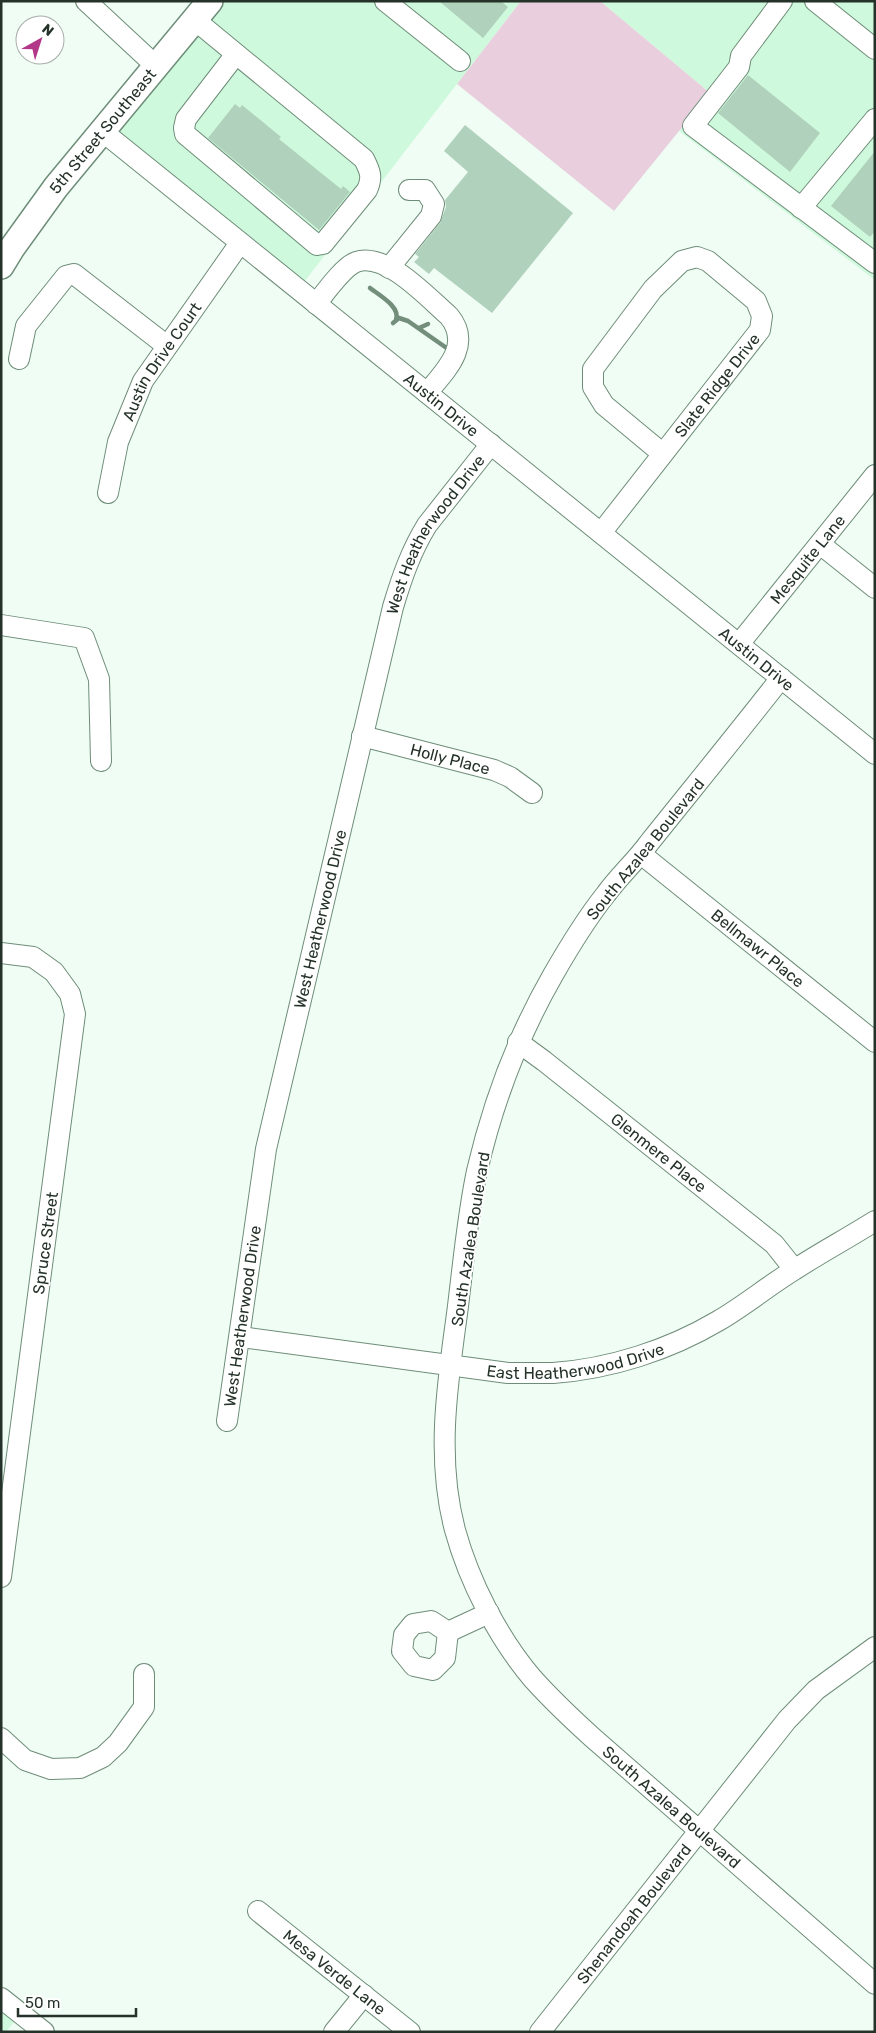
<svg xmlns="http://www.w3.org/2000/svg" width="876" height="2033" font-family="Rubik,sans-serif">
<style>
.built{fill:#cff9dd}
.green{fill:#e9cfdd}
.lines{fill:none;stroke-linecap:round;stroke-linejoin:round}
.stream{stroke:#748e7c;stroke-width:4.5}
.building{fill:#b0d1bb}
.minor-casing{stroke:#6e8d78;stroke-width:22}
.major-casing{stroke:#6e8d78;stroke-width:28}
.minor{stroke:#fff;stroke-width:20}
.major{stroke:#fff;stroke-width:25}
.labels{text-anchor:middle;stroke-width:4;stroke-linejoin:round;paint-order:stroke}
.street-label{font-size:16px;fill:#253229;stroke:#fff}
</style>
<rect width="100%" height="100%" fill="#f0fdf4"/>
<path class="built" d="M210,1H521L298,290L102,131Z
M600,1H875V280L679,131L710,93Z
M1,2010L15,2021L6,2032H1Z"/>
<path class="green" d="M521,1H600L710,93L614,211L457,84Z"/>
<g class="lines">
<path class="stream" d="M370,288C379,295 401,307 396,320
M393,323L399,318L408,321L448,349
M419,328L428,324"/>
</g>
<path class="building" d="M439,1H501L508,7L483,38Z
M748,75L820,133L790,172L718,113Z
M235,104L240,108L242,105L258,118L281,137L279,139L341,189L343,186L350,192L319,230L208,138Z
M465,125L573,213L492,313L434,268L429,274L414,262L419,257L415,254L440,223L446,207L445,200L468,172L444,151Z
M875,151V231L870,237L831,206Z"/>
<g class="lines">
<g class="minor-casing">
<g id="minor">
<path d="M86,1L156,66"/>
<path d="M385,1L460,61"/>
<path d="M782,1L741,56L739,67L693,126L875,263"/>
<path d="M815,1L875,49"/>
<path d="M195,20L364,159C370,171 373,177 367,190L323,244L317,245L185,134L184,128L186,119L236,54"/>
<path id="s1" d="M102,131L875,754"/>
<path d="M801,208L875,119"/>
<path d="M389,268L431,216L434,204L425,190H409"/>
<path d="M316,304C325,293 343,267 356,262C386,251 428,298 449,316C473,345 445,371 427,393"/>
<path d="M19,359L26,326L66,276L74,274L167,346"/>
<path id="s2" d="M108,493L118,442L143,381L240,243"/>
<path id="s3" d="M601,533L760,330L762,316L756,301L708,261L697,257L682,261L653,289L593,369V387L604,405L663,454"/>
<path d="M820,544L875,588"/>
<path d="M1,625L84,638L99,679L101,761"/>
<path id="s4" d="M739,644L875,475"/>
<path id="s5" d="M781,678C738,733 693,788 649,843C636,861 619,876 606,894C586,919 569,947 553,975C518,1036 493,1102 477,1171C467,1218 463,1267 457,1314C447,1386 436,1459 455,1530C469,1581 498,1638 533,1679C552,1700 572,1719 593,1738L875,1984"/>
<path id="s6" d="M362,736L494,770L510,777L532,793"/>
<path id="s7" d="M641,854L875,1042"/>
<path d="M1,953L33,957L54,972L70,994L75,1014L1,1577"/>
<path id="s8" d="M518,1042L544,1061L774,1244L794,1269"/>
<path id="s9" d="M241,1337L508,1373C523,1373 538,1373 553,1373C610,1369 669,1350 718,1321C744,1306 768,1286 794,1270C820,1253 848,1238 875,1221"/>
<path id="s10" d="M227,1421L266,1149L393,607C402,577 411,551 427,525L491,444"/>
<path d="M431,1621L448,1632L445,1658L433,1670L414,1666L402,1651L404,1635L413,1624Z"/>
<path d="M448,1632L489,1613"/>
<path d="M1,1738L25,1760L51,1769L80,1768L103,1757L118,1743L144,1707V1674"/>
<path id="s11" d="M258,1911L410,2032"/>
<path d="M1,1998L44,2032"/>
<path d="M334,2032L364,1995"/>
<path id="s12" d="M540,2032L787,1720L816,1690L875,1647"/>
</g>
</g>
<g class="major-casing">
<g id="major">
<path id="s13" d="M1,266L12,248L56,187L210,1"/>
</g>
</g>
<use href="#minor" class="minor"/>
<use href="#major" class="major"/>
</g>
<g class="labels">
<g class="street-label">
<text dy="6" stroke="none"><textPath href="#s13" startOffset="169">5th Street Southeast</textPath></text>
<text dy="6" stroke="none"><textPath href="#s2" startOffset="144">Austin Drive Court</textPath></text>
<text dy="6" stroke="none"><textPath href="#s3" startOffset="188">Slate Ridge Drive</textPath></text>
<text dy="6" stroke="none"><textPath href="#s1" startOffset="436">Austin Drive</textPath></text>
<text dy="6" stroke="none"><textPath href="#s10" startOffset="916">West Heatherwood Drive</textPath></text>
<text dy="6" stroke="none"><textPath href="#s4" startOffset="109">Mesquite Lane</textPath></text>
<text dy="6" stroke="none"><textPath href="#s1" startOffset="841">Austin Drive</textPath></text>
<text dy="6" stroke="none"><textPath href="#s6" startOffset="91">Holly Place</textPath></text>
<text transform="translate(645 849) rotate(-51)" y="6">South Azalea Boulevard</text>
<text dy="6" stroke="none"><textPath href="#s10" startOffset="511">West Heatherwood Drive</textPath></text>
<text dy="6" stroke="none"><textPath href="#s7" startOffset="150">Bellmawr Place</textPath></text>
<text dy="6" stroke="none"><textPath href="#s8" startOffset="179">Glenmere Place</textPath></text>
<text transform="translate(470 1239) rotate(-81)" y="6">South Azalea Boulevard</text>
<text transform="translate(45 1243) rotate(-82)" y="6">Spruce Street</text>
<text dy="6" stroke="none"><textPath href="#s10" startOffset="106">West Heatherwood Drive</textPath></text>
<text dy="6" stroke="none"><textPath href="#s9" startOffset="338">East Heatherwood Drive</textPath></text>
<text dy="6" stroke="none"><textPath href="#s5" startOffset="1306">South Azalea Boulevard</textPath></text>
<text dy="6" stroke="none"><textPath href="#s12" startOffset="151">Shenandoah Boulevard</textPath></text>
<text dy="6" stroke="none"><textPath href="#s11" startOffset="98">Mesa Verde Lane</textPath></text>
</g>
</g>
<rect width="876" height="2033" fill="none" stroke="#253229" stroke-width="5"/>
<g transform="translate(40 40) rotate(39)"><circle r="24" fill="#ffffff" stroke="#a8ada9"/>
<path d="M0-4L9 19L0 12L-9 19Z" fill="#b23789"/>
<text y="-8" font-size="14" font-weight="bold" text-anchor="middle" fill="#253229">N</text>
</g>
<path d="M18 2008v8h118v-8" fill="none" stroke="#253229" stroke-width="2.5"/>
<text x="25" y="2008" font-size="15" fill="#253229" stroke="#ffffff" stroke-width="4" paint-order="stroke">50 m</text>
</svg>
